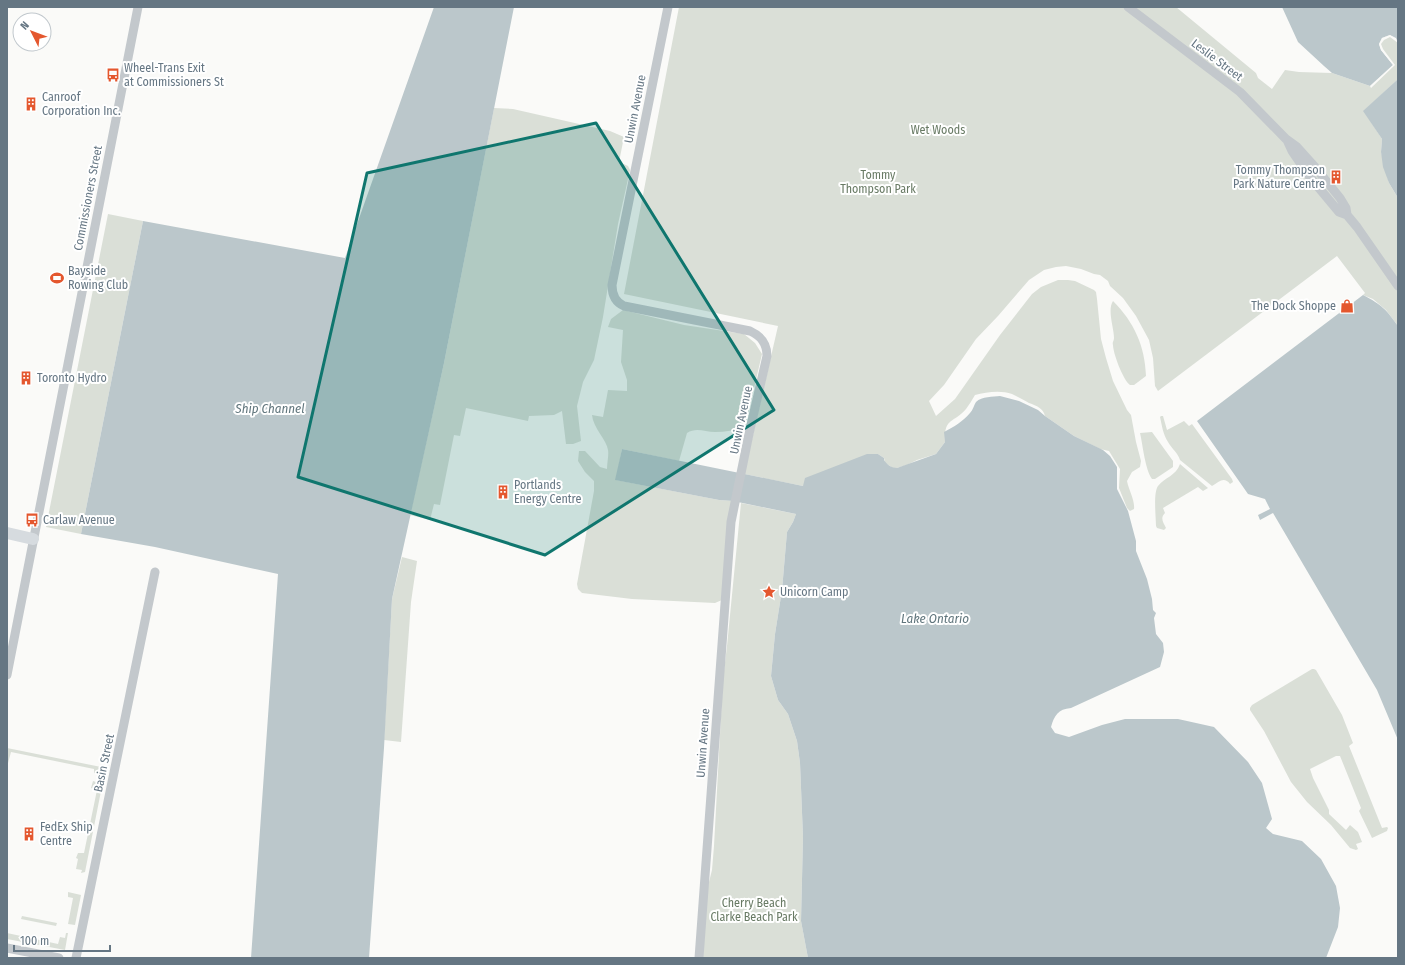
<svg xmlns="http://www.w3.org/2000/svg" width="1405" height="965" font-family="'Fira Sans Condensed',sans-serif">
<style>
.green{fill:#dadfd7}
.water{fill:#bbc7cb}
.pier{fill:#fafaf8}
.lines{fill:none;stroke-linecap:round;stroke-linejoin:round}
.minor{stroke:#c3c8cc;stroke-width:9}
.major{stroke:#d6dbdf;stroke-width:12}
.marked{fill:#0f766e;fill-opacity:0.2;stroke:#0f766e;stroke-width:3;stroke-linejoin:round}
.labels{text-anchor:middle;stroke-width:4;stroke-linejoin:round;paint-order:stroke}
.street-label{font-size:12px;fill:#657683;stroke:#fff}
.poi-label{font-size:12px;fill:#657683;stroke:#fff;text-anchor:start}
.park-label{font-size:12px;fill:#687a64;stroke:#fff}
.water-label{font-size:13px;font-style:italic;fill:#60757c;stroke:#fff}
</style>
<rect width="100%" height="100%" fill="#fafaf8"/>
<path class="green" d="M679,7H1176L1256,73L1258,78L1272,89L1285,70L1299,72L1332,73L1370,86L1393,65L1379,44L1382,38L1390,35L1398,41V79L1364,111L1382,139L1381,152L1389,183L1398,198V326L1386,310L1373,299L1363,295L1365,293L1337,256L1158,391L1155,386L1153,358L1149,340L1136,316L1123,298L1110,286L1108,281L1100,275L1094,274L1081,269L1066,266L1056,267L1044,270L1029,280L998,316L976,339L944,385L929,401L936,416L955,399L1000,335L1032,294L1041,287L1058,280H1068L1075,281L1094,290L1096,292L1097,299L1101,339L1106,358L1113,381L1127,410L1131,415L1136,442L1141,461L1140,467L1132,472L1127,481C1129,491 1135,500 1134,509L1130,511L1127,508L1119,488L1120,469L1109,451L1100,449L1074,436L1045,416C1043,408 1037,406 1029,403C1024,400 1018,397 1012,394C1001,390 986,392 975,395C972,400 969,405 966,409C953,424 944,417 945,442L936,454L917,460L907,465L897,468H893L885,463L884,458L878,454L803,486L744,474L778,326L624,294Z
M494,108L513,109L610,131L624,137L619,162L628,166L630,170L618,224L603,317L594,360L583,382L577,406L581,441L573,444H566L562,411L554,415L529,416L528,421L466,408L460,436L454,435L440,505L434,504L430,520L410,515L444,363Z
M108,214L143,221L81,534L46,527Z
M1113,301C1134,322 1145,346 1146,376L1134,385H1130C1123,380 1113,353 1113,345C1112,342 1114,341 1114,338C1114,328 1107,310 1113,301Z
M623,310L684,325L744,334L755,343L762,354L745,427C735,430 725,432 715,432C705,432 696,427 687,433L679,461L622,449L616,480L719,500L733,501L722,600L715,603L632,599L582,593L578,589L577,584L594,491V481L585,472L578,461L579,451H585L600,467L607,469C607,463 609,455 608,450C607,440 593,428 592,415L603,417L608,390L627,391V380L621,362L623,330L608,327L611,319Z
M1161,416H1163L1167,430L1184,421L1189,426L1192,424L1232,479L1233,482L1230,484C1224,476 1219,482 1212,486L1180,460C1178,453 1172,449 1168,442C1163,434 1162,426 1160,417Z
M1152,432L1173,461V467L1155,479H1152C1145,469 1143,446 1140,433Z
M1180,464L1208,488L1203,491L1198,487L1163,508L1165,513C1160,518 1163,522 1166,528L1164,530L1157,528L1156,526C1156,517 1153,493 1158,486C1165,477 1176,476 1180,464Z
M741,503L796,514L793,522L787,532L782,590L775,634L771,676L778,700L788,714L797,741L800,763L803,837L801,921L808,958H703L707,890L712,870L714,846L723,679L727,646Z
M402,557L417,561L411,602L401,742L384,740L392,599Z
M1312,669H1314L1316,670L1342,715L1353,743L1349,746L1382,828L1387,827L1388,828L1387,831L1372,838L1359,811L1361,808L1340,756H1336L1310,769L1313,778L1329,810V814L1346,830L1350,825L1358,832L1362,842L1356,844L1358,849L1356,850L1350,848L1331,825L1307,802L1291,782L1264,731L1250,710V708L1252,705Z
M7,748L106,768V772L101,774L94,773V769L11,752L7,767Z
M93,781L99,783L102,786L85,872L81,873L82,870L76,869L78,859L76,858L78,853H84L97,790L91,788Z
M68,892L81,895L75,925L68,924L73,898L68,897Z
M22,916L57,923L56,926L21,919Z
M7,933L58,944L60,937L65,938L66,933H68L65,950L7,939Z"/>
<path class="water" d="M434,7H514L444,363L392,599L384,748L369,958H251L278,574L155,547L81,534L143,221L345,258Z
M1282,7H1398V41L1390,35L1382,38L1379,44L1381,50L1393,65L1370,86L1332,73L1324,66L1298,42Z
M1398,79V198L1389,183L1383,167L1381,152L1382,139L1363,111Z
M1363,295C1382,305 1386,309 1398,326V740L1377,690L1273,513L1260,520L1258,515L1270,509L1265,499L1248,494L1197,421Z
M1000,396L1019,401L1038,410L1045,416L1074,436L1103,450L1110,456L1117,467V489L1128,511L1136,541V551L1147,579L1152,599L1153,610L1156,613L1154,618L1156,634L1163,643L1164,652L1160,667L1071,708C1058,709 1054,716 1051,727L1055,733L1069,737L1102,725L1125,719H1178L1214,727L1248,762L1262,783L1272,819L1266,828L1273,834L1302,841L1321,859L1336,886L1340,908L1338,927L1326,958H808L801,921L803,837L800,763L797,741L788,714L778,700L771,676L775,634L782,590L787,532L793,522L796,514L733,501L719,500L615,480L622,449L803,486L805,478L867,454H878L884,458V460C887,465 892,468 897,468L936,454L945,442L944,432C954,427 963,421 970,413C973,410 974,405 976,402C982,396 993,397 1000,396Z"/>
<path class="pier" d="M1390,35L1396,38L1398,43L1390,37L1384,40L1381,44L1383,49L1395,65L1371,88L1370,86L1393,65L1381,50L1379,44L1382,38Z"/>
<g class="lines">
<path class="minor" d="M668,7L612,285C612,295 615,302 624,306L750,331C761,336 767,343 767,356L749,434L731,522L699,958
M1128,7L1240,92L1286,139L1297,147L1315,167L1340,198L1346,208L1347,215
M1287,140L1292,151L1309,176L1339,212L1347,215L1357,227L1398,286
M7,675L138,7
M7,948L59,958
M76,958L155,572"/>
<path class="major" d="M7,533L33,539"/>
</g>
<path class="marked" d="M596,123L774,410L545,555L298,477L367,173Z"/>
<defs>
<g id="bus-bare" transform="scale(1.08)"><path d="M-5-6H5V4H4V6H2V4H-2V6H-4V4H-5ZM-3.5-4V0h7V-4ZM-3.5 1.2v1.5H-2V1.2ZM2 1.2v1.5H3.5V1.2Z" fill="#e4572e" stroke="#fff" stroke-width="2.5" paint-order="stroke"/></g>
<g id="building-bare" transform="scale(1.08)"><path d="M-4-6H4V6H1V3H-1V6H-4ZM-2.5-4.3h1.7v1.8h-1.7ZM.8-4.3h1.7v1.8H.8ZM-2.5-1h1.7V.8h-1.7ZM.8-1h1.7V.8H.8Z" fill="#e4572e" stroke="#fff" stroke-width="2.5" paint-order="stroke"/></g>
<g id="stadium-bare" transform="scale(1.08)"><path d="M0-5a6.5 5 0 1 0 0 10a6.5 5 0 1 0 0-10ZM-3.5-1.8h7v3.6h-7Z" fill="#e4572e" stroke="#fff" stroke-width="2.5" paint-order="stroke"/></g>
<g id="shop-bare" transform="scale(1.08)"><path d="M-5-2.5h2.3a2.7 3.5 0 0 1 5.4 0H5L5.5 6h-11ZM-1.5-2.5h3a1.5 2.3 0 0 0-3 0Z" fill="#e4572e" stroke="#fff" stroke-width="2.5" paint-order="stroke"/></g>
<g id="sight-bare" transform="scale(1.08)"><path d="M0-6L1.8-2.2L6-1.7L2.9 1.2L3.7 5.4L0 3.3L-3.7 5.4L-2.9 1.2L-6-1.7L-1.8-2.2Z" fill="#e4572e" stroke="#fff" stroke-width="2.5" paint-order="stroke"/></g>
</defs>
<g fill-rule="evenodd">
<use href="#bus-bare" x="113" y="75"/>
<use href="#building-bare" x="31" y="104"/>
<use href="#building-bare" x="1336" y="177"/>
<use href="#stadium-bare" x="57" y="278"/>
<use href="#shop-bare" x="1347" y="306"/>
<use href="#building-bare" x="26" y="378"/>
<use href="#building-bare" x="503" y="492"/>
<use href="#bus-bare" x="32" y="520"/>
<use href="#sight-bare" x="769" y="592"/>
<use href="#building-bare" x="29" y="834"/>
</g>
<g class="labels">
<g class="street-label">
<text transform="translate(1217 60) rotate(37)" y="4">Leslie Street</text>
<text transform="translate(635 109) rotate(-79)" y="4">Unwin Avenue</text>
<text transform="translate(88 198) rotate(-79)" y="4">Commissioners Street</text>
<text transform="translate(741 420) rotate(-78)" y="4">Unwin Avenue</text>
<text transform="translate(703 743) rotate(-86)" y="4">Unwin Avenue</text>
<text transform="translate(104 763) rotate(-78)" y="4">Basin Street</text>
</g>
<g class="poi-label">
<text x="124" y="72">Wheel-Trans Exit<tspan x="124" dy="14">at Commissioners St</tspan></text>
<text x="42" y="101">Canroof<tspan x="42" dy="14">Corporation Inc.</tspan></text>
<text x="1325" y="174" text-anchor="end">Tommy Thompson<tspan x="1325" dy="14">Park Nature Centre</tspan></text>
<text x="68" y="275">Bayside<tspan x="68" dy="14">Rowing Club</tspan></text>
<text x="1336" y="310" text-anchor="end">The Dock Shoppe</text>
<text x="37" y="382">Toronto Hydro</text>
<text x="514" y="489">Portlands<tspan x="514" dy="14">Energy Centre</tspan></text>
<text x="43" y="524">Carlaw Avenue</text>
<text x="780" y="596">Unicorn Camp</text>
<text x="40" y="831">FedEx Ship<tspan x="40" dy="14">Centre</tspan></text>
</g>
<g class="park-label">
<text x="938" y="134">Wet Woods</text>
<text x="878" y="179">Tommy<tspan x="878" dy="14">Thompson Park</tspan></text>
<text x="754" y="907">Cherry Beach<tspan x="754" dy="14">Clarke Beach Park</tspan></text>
</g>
<g class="water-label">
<text x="270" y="413">Ship Channel</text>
<text x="935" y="623">Lake Ontario</text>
</g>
</g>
<rect width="1405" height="965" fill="none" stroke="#657683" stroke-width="16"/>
<g transform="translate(32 32) rotate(312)"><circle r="19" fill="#ffffff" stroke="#c1c8cd"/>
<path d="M0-3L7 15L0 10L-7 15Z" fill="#e4572e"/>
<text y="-6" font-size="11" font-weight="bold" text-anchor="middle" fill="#657683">N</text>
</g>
<path d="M14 945v6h96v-6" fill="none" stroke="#657683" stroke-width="2"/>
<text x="20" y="945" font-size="12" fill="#657683" stroke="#ffffff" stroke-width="3" paint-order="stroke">100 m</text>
</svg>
